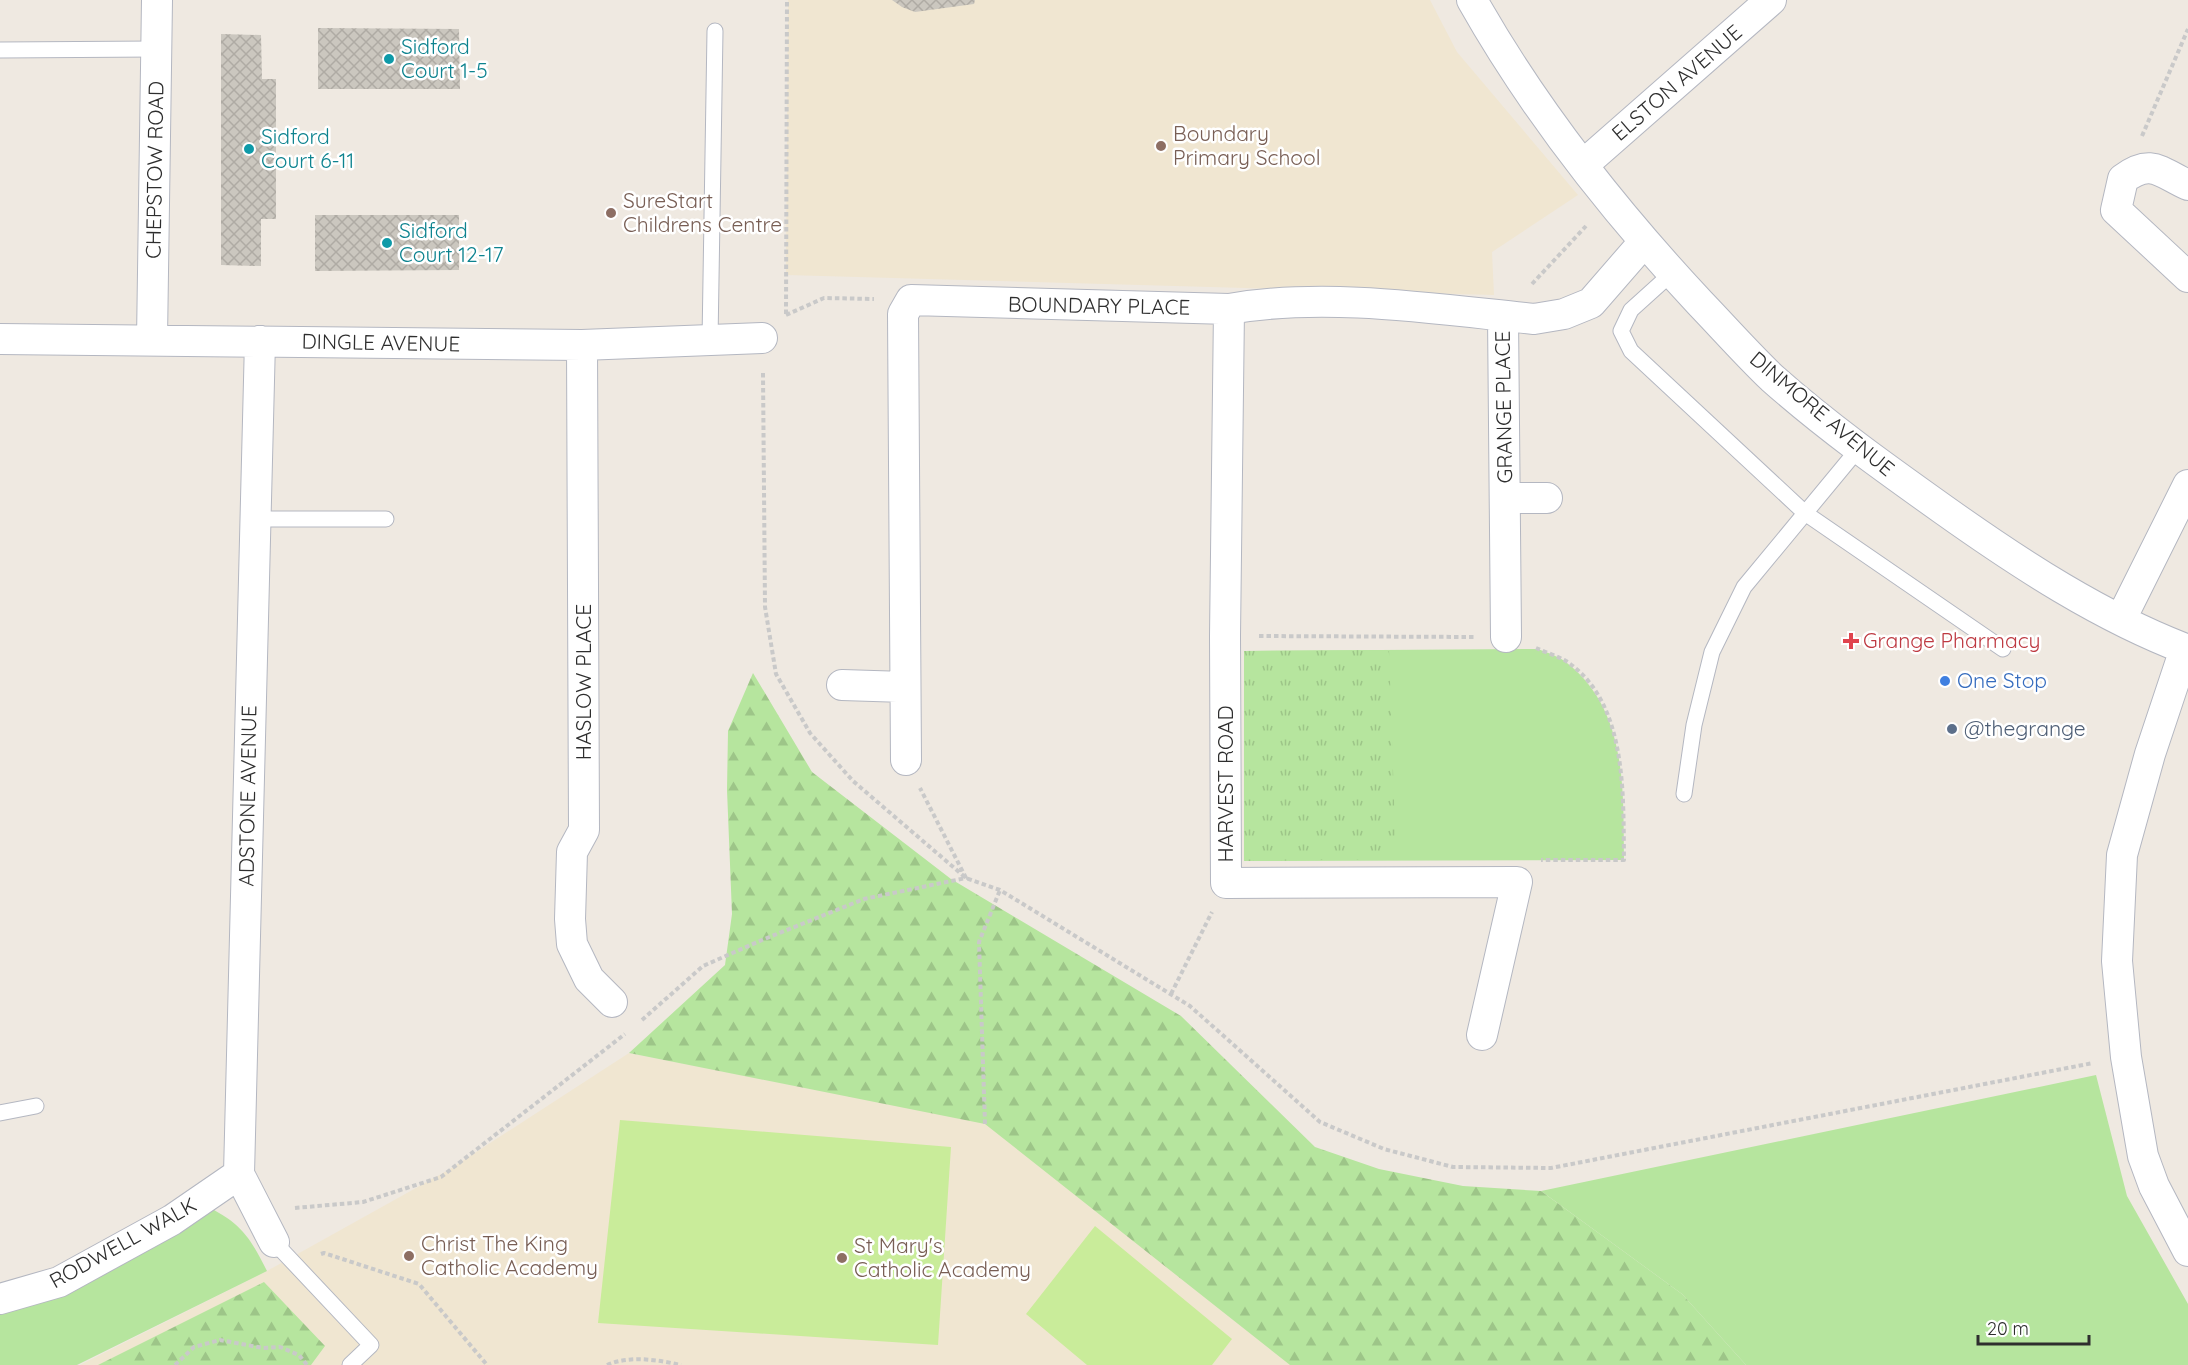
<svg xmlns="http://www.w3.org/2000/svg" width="2188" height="1365" font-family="Quicksand,sans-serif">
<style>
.education{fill:#f0e6d1}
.grass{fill:#b6e59e}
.forest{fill:url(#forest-firs)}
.park{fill:url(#park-tufts)}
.pitch{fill:#c9ec9a}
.building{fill:url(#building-cross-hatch)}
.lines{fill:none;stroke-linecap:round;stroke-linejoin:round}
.service-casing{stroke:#b4b7c1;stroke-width:17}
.minor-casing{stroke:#b4b7c1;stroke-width:32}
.path{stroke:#c9c9c9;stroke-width:4;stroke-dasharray:4.5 3;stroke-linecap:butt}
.service{stroke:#fff;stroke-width:15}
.minor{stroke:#fff;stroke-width:30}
.culture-dot{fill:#0f9aa8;stroke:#fff;stroke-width:2}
.education-dot{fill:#8d6e63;stroke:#fff;stroke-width:2}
.health-dot{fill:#e0444e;stroke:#fff;stroke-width:2}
.shop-dot{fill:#3f7fe0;stroke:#fff;stroke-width:2}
.service-dot{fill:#5c6f8a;stroke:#fff;stroke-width:2}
.labels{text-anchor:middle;stroke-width:5;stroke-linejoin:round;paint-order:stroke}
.culture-label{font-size:21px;fill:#0d838f;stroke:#fff;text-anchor:start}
.street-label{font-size:21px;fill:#2e2e2e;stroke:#fff}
.education-label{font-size:21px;fill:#785e54;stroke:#fff;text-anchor:start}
.health-label{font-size:21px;fill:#be3a42;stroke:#fff;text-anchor:start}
.shop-label{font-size:21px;fill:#366cbe;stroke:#fff;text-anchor:start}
.service-label{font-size:21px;fill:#4e5e75;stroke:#fff;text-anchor:start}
</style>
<defs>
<pattern id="forest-firs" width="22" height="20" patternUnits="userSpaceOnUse" patternTransform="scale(1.5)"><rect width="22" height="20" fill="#b6e59e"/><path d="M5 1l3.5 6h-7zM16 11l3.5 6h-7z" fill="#9dc588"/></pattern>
<pattern id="park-tufts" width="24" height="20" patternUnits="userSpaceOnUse" patternTransform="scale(1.5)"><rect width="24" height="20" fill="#b6e59e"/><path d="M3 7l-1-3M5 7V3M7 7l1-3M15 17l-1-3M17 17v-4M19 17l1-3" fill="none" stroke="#9dc588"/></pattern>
<pattern id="building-cross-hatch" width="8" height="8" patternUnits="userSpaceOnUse" patternTransform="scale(1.5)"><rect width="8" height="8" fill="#cbc7bf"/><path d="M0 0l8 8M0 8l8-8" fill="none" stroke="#afaba4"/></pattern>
</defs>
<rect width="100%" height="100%" fill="#efe9e1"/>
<path class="education" d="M788,0H1430L1457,52L1578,195L1492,252L1494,295L786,275Z
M629,1053L990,1124L1292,1365H80L267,1271L450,1169Z"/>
<path class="grass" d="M1538,649C1548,653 1560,657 1567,663C1628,711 1623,790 1624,860L1244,861V651Z
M2096,1075L2127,1196L2188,1304V1365H1746L1682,1294L1541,1191Z
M198,1202C238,1221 247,1231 267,1271L77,1365H0V1299Z"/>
<path class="forest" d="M753,673L812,772L951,879L1181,1016L1315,1147L1379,1169L1463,1186L1541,1191L1682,1294L1746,1365H1290L985,1124L629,1053L725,965L732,914L727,790L728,731Z
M264,1282L325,1346L311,1365H98Z"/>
<path class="park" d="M1389,650L1396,859L1244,861V651Z"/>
<path class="pitch" d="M620,1120L951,1147L938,1345L598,1323Z
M1095,1226L1232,1339L1212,1365H1087L1026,1314Z"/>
<path class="building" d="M892,0H975L974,4L915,12L902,7Z
M318,28L459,29L460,89H318Z
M221,34L261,35L262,79H276V219H261V266L221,265Z
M315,215H459V270L315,271Z"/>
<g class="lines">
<g class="service-casing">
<path id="service" d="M0,50L156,49
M1672,273L1631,310L1621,331L1631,351L1805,513L2003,649
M710,341L715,31
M255,519H386
M1684,794L1694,725L1712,652L1744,587L1859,448
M0,1113L36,1106
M274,1242L371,1345L350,1365"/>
</g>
<g class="minor-casing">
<path id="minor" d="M1472,0C1534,110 1614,211 1700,303C1724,328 1747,354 1772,378C1826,426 1885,468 1944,510C2020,564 2101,617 2188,650
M1583,165L1771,0
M2188,185C2160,172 2151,158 2123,179L2116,210L2188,277
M1229,309L1225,636L1226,883L1517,882L1482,1035
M1503,316L1506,637
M0,339L582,345L762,338
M152,340L157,0
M260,341L239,1174L274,1242
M582,345L584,830L572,852L570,919L572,944L589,979L612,1002
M1505,498H1547
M2121,619L2188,485
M2185,649L2150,754L2122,855L2117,961L2126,1057L2143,1156L2154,1186L2188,1251
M842,685L905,687
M906,760L903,314L911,300L1229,309C1326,292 1436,309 1534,319L1564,314L1591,303L1644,242
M0,1299L59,1282L172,1220L239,1174"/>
</g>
<path class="path" d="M2142,136L2188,29
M1532,284L1586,226
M786,314L787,0
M786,315L824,298L874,299
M763,373L765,607L776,674L810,733L853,781L966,878L1000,890L1190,1006L1320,1122L1384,1149L1453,1167L1551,1168L2093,1063
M1259,636L1474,637
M1536,648C1545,652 1557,656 1566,661C1628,702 1623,795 1624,860H1541
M1171,994L1212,912
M642,1020L703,966L762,940L864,899L966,878L920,788
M985,1124L979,942L1000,890
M295,1208L363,1202L441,1177L625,1034
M321,1254L324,1253L419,1284L487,1365
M175,1365L194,1347L220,1340L263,1348L280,1347L299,1355L307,1365
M607,1365C630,1355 658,1360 681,1365"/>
<use href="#service" class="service"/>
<use href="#minor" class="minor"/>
</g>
<g class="culture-dot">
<circle cx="389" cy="59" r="6"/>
<circle cx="249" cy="149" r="6"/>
<circle cx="387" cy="243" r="6"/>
</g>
<g class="education-dot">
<circle cx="1161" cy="146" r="6"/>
<circle cx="611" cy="213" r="6"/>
<circle cx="409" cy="1256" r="6"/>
<circle cx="842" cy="1258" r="6"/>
</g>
<path class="health-dot" d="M1848 632h6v6h6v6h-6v6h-6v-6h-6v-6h6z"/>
<circle class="shop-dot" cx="1945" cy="681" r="6"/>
<circle class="service-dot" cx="1952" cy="729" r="6"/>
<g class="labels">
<g class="culture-label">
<text x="401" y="54">Sidford<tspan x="401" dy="24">Court 1-5</tspan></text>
<text x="261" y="144">Sidford<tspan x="261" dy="24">Court 6-11</tspan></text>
<text x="399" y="238">Sidford<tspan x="399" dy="24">Court 12-17</tspan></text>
</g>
<g class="street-label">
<text transform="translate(1677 83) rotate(-41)" y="7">ELSTON AVENUE</text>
<text transform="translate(155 170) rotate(-89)" y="7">CHEPSTOW ROAD</text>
<text transform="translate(1099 306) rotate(1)" y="7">BOUNDARY PLACE</text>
<text transform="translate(381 343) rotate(1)" y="7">DINGLE AVENUE</text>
<text transform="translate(1504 407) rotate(-91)" y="7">GRANGE PLACE</text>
<text transform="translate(1822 414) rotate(40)" y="7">DINMORE AVENUE</text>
<text transform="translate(584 682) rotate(-90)" y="7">HASLOW PLACE</text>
<text transform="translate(1226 784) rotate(-90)" y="7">HARVEST ROAD</text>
<text transform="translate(248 796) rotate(-89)" y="7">ADSTONE AVENUE</text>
<text transform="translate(123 1243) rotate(-29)" y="7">RODWELL WALK</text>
</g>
<g class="education-label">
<text x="1173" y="141">Boundary<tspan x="1173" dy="24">Primary School</tspan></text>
<text x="623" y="208">SureStart<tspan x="623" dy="24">Childrens Centre</tspan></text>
<text x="421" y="1251">Christ The King<tspan x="421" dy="24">Catholic Academy</tspan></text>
<text x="854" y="1253">St Mary's<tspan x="854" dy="24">Catholic Academy</tspan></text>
</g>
<g class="health-label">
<text x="1863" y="648">Grange Pharmacy</text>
</g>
<g class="shop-label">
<text x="1957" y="688">One Stop</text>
</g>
<g class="service-label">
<text x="1964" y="736">@thegrange</text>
</g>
</g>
<path d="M1978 1335v9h111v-9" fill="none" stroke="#2e2e2e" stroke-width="3"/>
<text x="1987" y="1335" font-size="18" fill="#2e2e2e" stroke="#ffffff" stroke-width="4.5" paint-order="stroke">20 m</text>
</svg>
